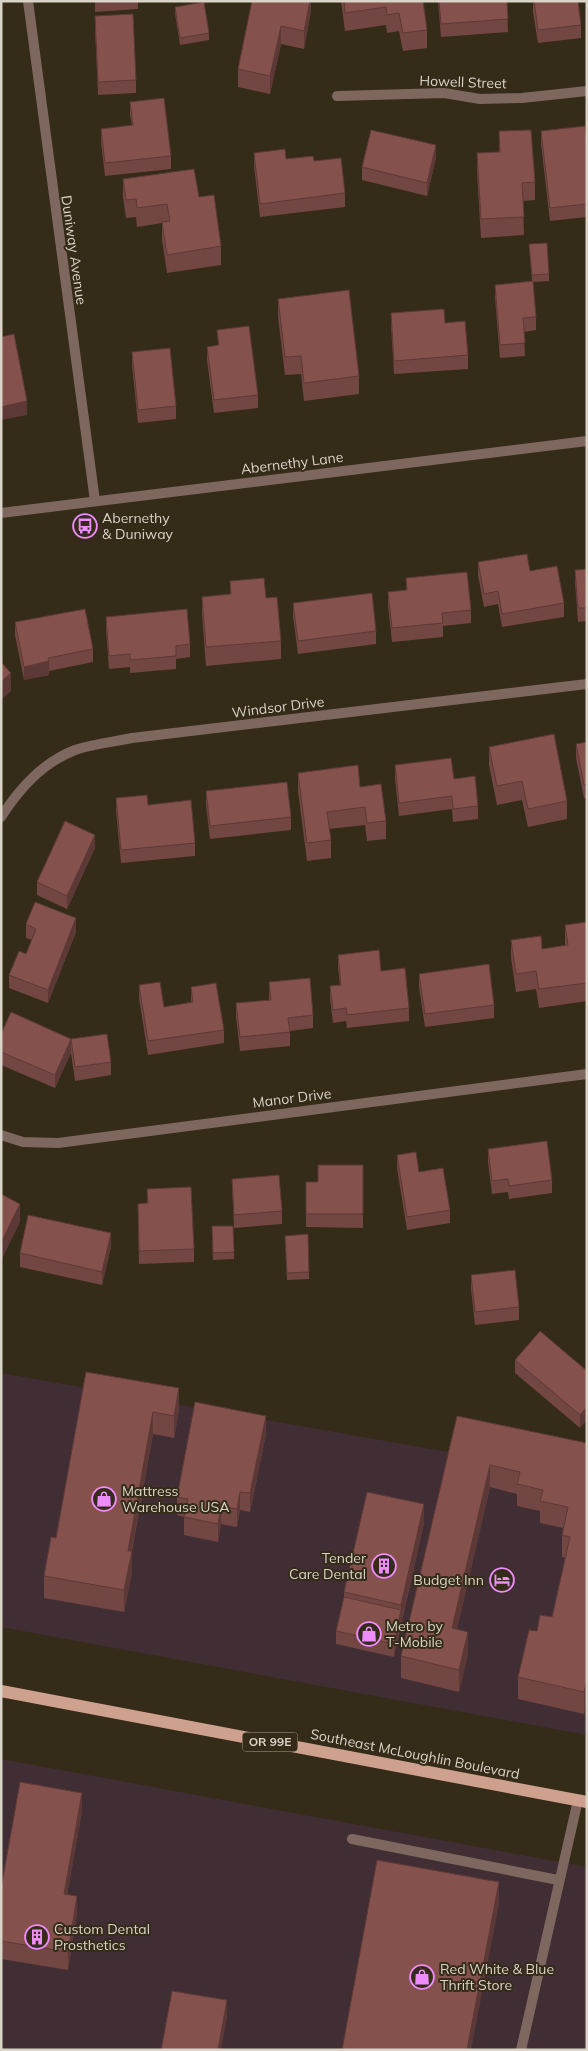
<svg xmlns="http://www.w3.org/2000/svg" width="588" height="2051" font-family="Mulish,sans-serif">
<style>
.commercial{fill:#412e35}
.lines{fill:none;stroke-linecap:round;stroke-linejoin:round}
.service{stroke:#7d675e;stroke-width:10}
.minor{stroke:#7d675e;stroke-width:10}
.tertiary{stroke:#7d675e;stroke-width:10}
.primary{stroke:#cea18e;stroke-width:12}
.wall{fill:#724642}
.shaded-wall{fill:#5c3936}
.building{fill:#84514d;stroke:#5c3936}
.labels{text-anchor:middle;stroke-width:4;stroke-linejoin:round;paint-order:stroke}
.shield{fill:#352b19;stroke:#a8a194;stroke-width:1}
.shield-label{font-size:12px;font-weight:bold;fill:#d9d3c8}
.street-label{font-size:14px;fill:#d9d3c8;stroke:#352b19}
.poi-label{font-size:14px;fill:#d9d3c8;stroke:#352b19;text-anchor:start}
</style>
<rect width="100%" height="100%" fill="#352b19"/>
<path class="commercial" d="M1,1373L448,1452L453,1433L587,1462V1735L1,1627Z
M1,1759L587,1867V2050H1Z"/>
<g class="lines">
<path class="service" d="M352,1839L558,1880
M521,2050L578,1800"/>
<path class="minor" d="M28,1L95,501
M337,96L444,93L480,99L522,98L587,91
M1,817C20,788 42,763 75,750C92,744 113,742 132,738L587,684
M1,1135L23,1142L58,1143L587,1074"/>
<path class="tertiary" d="M1,513L587,441"/>
<path class="primary" d="M1,1691L587,1802"/>
</g>
<path class="wall" d="M95,1H138V9L95,12Z
M252,1H311V11L304,49L281,44L270,94L238,87V69Z
M341,1H423L427,30V48L403,51L399,31L387,33L386,25L345,31Z
M438,1H507L508,32L441,37Z
M533,1L581,25V38L538,43L533,12Z
M175,7L209,33V40L180,45L175,14Z
M95,16L136,80V93L98,95L95,29Z
M130,102L171,156V169L105,176L101,142V129L132,125L130,115Z
M499,131L535,182V200L523,201L524,235L481,238L477,172V153L499,152Z
M541,131L587,142V217L550,221L541,144Z
M254,153L286,159L314,161L345,193V207L260,217L254,166Z
M436,158L427,196L362,180V167Z
M123,179L199,197L221,246V265L167,273L162,240V223L137,227L136,217L126,218L123,197Z
M529,244L549,274V281L533,282L536,317V330L524,332L525,356L500,358L495,298V285L532,281Z
M278,299L359,376V394L304,401L301,374L285,375L278,317Z
M391,313L445,323L468,355V369L394,374L391,326Z
M217,330L258,395V408L214,413L207,360V347L218,345Z
M132,352L176,406V419L138,423L132,365Z
M478,562L530,571L564,603V617L502,627L498,604L484,607L478,575Z
M587,569V621L578,622L575,583V570Z
M406,578L471,610V623L443,626V637L392,642L388,605V592L406,590Z
M230,581L281,641V659L206,666L202,615V597L230,594Z
M293,603L376,631V644L298,654L293,616Z
M106,617L190,644V657L176,659V669L130,673V667L109,669L106,630Z
M15,622L93,649V662L49,671V675L24,680L15,635Z
M587,742V798H584L576,758V744Z
M489,747L567,801V819L528,827L522,800L497,805L489,765Z
M395,765L454,779L478,806V819L453,822L452,809L399,816L395,779Z
M298,773L360,787L386,821V839L367,841L365,825L329,829L331,840V858L307,861L298,791Z
M206,791L291,817V830L210,839L206,805Z
M116,798L195,843V856L121,863L116,811Z
M95,848L67,909L37,895V882Z
M587,922V1001L539,1008L536,989L516,992L511,958V940L542,949L565,945V925Z
M26,924L76,932L48,1003L9,988V975L26,954L32,940L26,938Z
M338,955L381,971L409,1008V1021L347,1028L346,1021L333,1023L330,999V986L340,985L338,968Z
M419,974L494,1005V1018L425,1027L419,987Z
M269,982L313,1015V1028L290,1031V1046L240,1051L236,1016V1003L269,1000Z
M139,985L164,1007L191,1003V987L224,1030V1043L148,1055L139,998Z
M1,1034L71,1039L111,1062V1075L75,1081L71,1053L55,1088L1,1065Z
M488,1149L552,1180V1193L509,1199L508,1192L492,1194L488,1162Z
M397,1155L419,1172L450,1210V1223L407,1230L397,1168Z
M363,1165V1228L306,1227V1182H318Z
M232,1179L282,1211V1224L234,1228Z
M147,1189L194,1249V1262L139,1264L138,1204L147,1203Z
M212,1226L234,1252V1259L213,1260Z
M285,1236L309,1272V1279L287,1280Z
M111,1247L102,1285L20,1267V1253Z
M471,1275L519,1307V1320L475,1325L471,1289Z
M515,1360L587,1371L580,1428L515,1373Z
M86,1372L179,1410L174,1438L153,1434L132,1551V1573L124,1612L44,1598V1576L56,1538Z
M457,1416L587,1443V1701L584,1714L518,1699V1677L537,1631L552,1617L566,1558L562,1557V1535L563,1528L540,1523V1511L517,1506V1494L490,1487L457,1629L468,1654L459,1692L401,1678V1656Z
M266,1434L250,1512L240,1510L237,1527L221,1524L218,1542L184,1535V1517L177,1515V1497Z
M424,1523L394,1657L336,1644V1631L344,1597V1592Z
M82,1811L67,1895L77,1914L68,1970L1,1959V1883H2Z"/>
<path class="shaded-wall" d="M310,1H311V11L304,49V31Z
M281,26V44L270,94V76Z
M436,145V158L427,196V183Z
M27,401V415L1,420V407Z
M49,661V675L24,680V667Z
M11,673V691L1,700V682Z
M95,835V848L67,909V896Z
M76,918V932L48,1003V990Z
M71,1040V1053L55,1088V1075Z
M20,1204V1222L1,1261V1243Z
M111,1233V1247L102,1285V1272Z
M179,1388V1410L174,1438V1416Z
M587,1407V1420L580,1428V1415Z
M153,1412V1434L130,1558L132,1551V1573L124,1612V1590L128,1551Z
M266,1416V1434L250,1512V1493Z
M490,1465V1487L452,1650V1628Z
M240,1492V1510L237,1527V1509Z
M424,1504V1523L401,1623V1605Z
M221,1506V1524L218,1542V1524Z
M401,1610V1623L394,1657V1644Z
M468,1632V1654L459,1692V1670Z
M587,1679V1701L584,1714V1692Z
M82,1793V1811L64,1912V1894Z
M499,1882V1904L471,2050H467Z
M77,1896V1914L68,1970V1952Z
M227,2000V2018L221,2050H218Z"/>
<path class="building" d="M252,1H310L304,31L281,26L270,76L238,69Z
M344,1H423L427,30L403,33L399,13L387,15L386,7L345,13Z
M439,1H507L508,19L441,24Z
M534,1H578L581,25L538,30Z
M204,2L209,33L180,38L175,7Z
M133,14L136,80L98,82L95,16Z
M164,98L171,156L105,163L101,129L133,125L130,102Z
M585,126L587,142V204L550,208L541,131Z
M371,130L436,145L427,183L362,167Z
M531,130L535,182L522,183L524,217L481,219L477,153L500,152L499,131Z
M285,149L286,159L313,156L314,161L341,158L345,193L260,204L254,153Z
M194,169L199,197L214,195L221,246L167,255L162,222L170,221L167,204L137,208L136,199L126,200L123,179Z
M547,243L549,274L532,275L529,244Z
M533,281L536,317L523,318L525,343L500,345L495,285Z
M349,290L359,376L304,383L301,356L285,357L278,299Z
M444,309L445,323L465,321L468,355L394,361L391,313Z
M249,326L258,395L214,400L207,347L219,345L217,330Z
M14,334L27,401L1,407V337Z
M170,348L176,406L138,410L132,352Z
M527,554L530,571L557,566L564,603L502,614L498,591L484,594L478,562Z
M587,569V608H578L575,570Z
M467,572L471,610L442,613L443,623L392,628L388,592L407,590L406,578Z
M264,578L266,598L277,597L281,641L206,647L202,597L231,594L230,581Z
M372,593L376,631L298,641L293,603Z
M85,609L93,649L48,658L49,661L24,667L15,622Z
M187,609L190,644L176,646V656L130,660V654L109,656L106,617Z
M1,662L11,673L1,682Z
M554,734L567,801L528,809L522,781L497,786L489,747Z
M587,742V784L584,785L576,744Z
M451,758L454,779L475,776L478,806L453,809L452,796L399,803L395,765Z
M358,765L360,787L381,784L386,821L367,823L365,807L327,812L331,840L307,843L298,773Z
M287,782L291,817L210,826L206,791Z
M147,795L148,805L191,800L195,843L121,850L116,798Z
M65,821L95,835L67,896L37,882Z
M35,902L76,918L48,990L9,975L19,951L26,954L36,929L26,924Z
M587,922V983L539,989L536,971L516,974L511,940L541,936L542,949L568,945L565,925Z
M379,950L381,971L405,968L409,1008L347,1015L346,1008L333,1010L330,986L341,985L338,955Z
M489,964L494,1005L425,1014L419,974Z
M310,978L313,1015L288,1018L290,1032L240,1037L236,1003L271,1000L269,982Z
M160,982L164,1007L193,1002L191,987L216,983L224,1030L148,1041L139,985Z
M11,1012L71,1039L55,1075L1,1052V1034Z
M107,1034L111,1062L75,1067L71,1039Z
M547,1141L552,1180L509,1186L508,1179L492,1181L488,1149Z
M416,1152L419,1172L443,1168L450,1210L407,1217L397,1155Z
M318,1165H363V1214H306V1182H318Z
M279,1175L282,1211L234,1215L232,1179Z
M191,1187L194,1249L139,1251L138,1204L148,1203L147,1189Z
M1,1194L20,1204L1,1243Z
M28,1215L111,1233L102,1272L20,1253Z
M212,1226H233L234,1252L213,1253Z
M308,1234L309,1272L287,1273L285,1236Z
M515,1270L519,1307L475,1312L471,1275Z
M540,1331L587,1371V1407L580,1415L515,1360Z
M86,1372L179,1388L174,1416L153,1412L128,1551H132L124,1590L44,1576L51,1537L56,1538Z
M195,1402L266,1416L250,1493L240,1492L237,1509L221,1506L218,1524L184,1517L188,1499L177,1497Z
M457,1416L587,1443V1679L584,1692L518,1677L529,1630L537,1631L540,1615L552,1617L570,1537L562,1535L568,1507L540,1501L543,1490L517,1484L520,1472L490,1465L452,1628L468,1632L459,1670L401,1656Z
M367,1492L424,1504L401,1605L344,1592Z
M344,1597L401,1610L394,1644L336,1631Z
M20,1782L82,1793L64,1894L77,1896L68,1952L1,1941V1883H2Z
M377,1860L499,1882L467,2050H342Z
M172,1991L227,2000L218,2050H161Z"/>
<defs>
<g id="bus-ring" transform="scale(1.25)"><circle r="9.5" fill="#352b19" stroke="#ed8cfa" stroke-width="1.5"/><path d="M-5-6H5V4H4V6H2V4H-2V6H-4V4H-5ZM-3.5-4V0h7V-4ZM-3.5 1.2v1.5H-2V1.2ZM2 1.2v1.5H3.5V1.2Z" fill="#ed8cfa"/></g>
<g id="shop-ring" transform="scale(1.25)"><circle r="9.5" fill="#352b19" stroke="#ed8cfa" stroke-width="1.5"/><path d="M-5-2.5h2.3a2.7 3.5 0 0 1 5.4 0H5L5.5 6h-11ZM-1.5-2.5h3a1.5 2.3 0 0 0-3 0Z" fill="#ed8cfa"/></g>
<g id="building-ring" transform="scale(1.25)"><circle r="9.5" fill="#352b19" stroke="#ed8cfa" stroke-width="1.5"/><path d="M-4-6H4V6H1V3H-1V6H-4ZM-2.5-4.3h1.7v1.8h-1.7ZM.8-4.3h1.7v1.8H.8ZM-2.5-1h1.7V.8h-1.7ZM.8-1h1.7V.8H.8Z" fill="#ed8cfa"/></g>
<g id="hotel-ring" transform="scale(1.25)"><circle r="9.5" fill="#352b19" stroke="#ed8cfa" stroke-width="1.5"/><path d="M-6-4.5h1.5V1H6V5H4.5V3h-9V5H-6ZM-4 0a1.8 1.8 0 1 1 3.6 0ZM.5 0V-2.5h3Q6-2.5 6 0Z" fill="#ed8cfa"/></g>
</defs>
<g fill-rule="evenodd">
<use href="#bus-ring" x="85" y="526"/>
<use href="#shop-ring" x="104" y="1499"/>
<use href="#building-ring" x="384" y="1566"/>
<use href="#hotel-ring" x="502" y="1580"/>
<use href="#shop-ring" x="369" y="1634"/>
<use href="#building-ring" x="37" y="1937"/>
<use href="#shop-ring" x="422" y="1977"/>
</g>
<g class="labels">
<rect class="shield" x="242.5" y="1732.5" width="55" height="19" rx="4"/>
<g class="shield-label">
<text x="270" y="1746">OR 99E</text>
</g>
<g class="street-label">
<text transform="translate(463 82) rotate(2)" y="5">Howell Street</text>
<text transform="translate(74 250) rotate(82)" y="5">Duniway Avenue</text>
<text transform="translate(292 463) rotate(-7)" y="5">Abernethy Lane</text>
<text transform="translate(278 707) rotate(-7)" y="5">Windsor Drive</text>
<text transform="translate(292 1098) rotate(-7)" y="5">Manor Drive</text>
<text transform="translate(415 1754) rotate(11)" y="5">Southeast McLoughlin Boulevard</text>
</g>
<g class="poi-label">
<text x="102" y="523">Abernethy<tspan x="102" dy="16">&amp; Duniway</tspan></text>
<text x="122" y="1496">Mattress<tspan x="122" dy="16">Warehouse USA</tspan></text>
<text x="366" y="1563" text-anchor="end">Tender<tspan x="366" dy="16">Care Dental</tspan></text>
<text x="484" y="1585" text-anchor="end">Budget Inn</text>
<text x="386" y="1631">Metro by<tspan x="386" dy="16">T-Mobile</tspan></text>
<text x="54" y="1934">Custom Dental<tspan x="54" dy="16">Prosthetics</tspan></text>
<text x="440" y="1974">Red White &amp; Blue<tspan x="440" dy="16">Thrift Store</tspan></text>
</g>
</g>
<rect width="588" height="2051" fill="none" stroke="#d9d3c8" stroke-width="5"/>
</svg>
